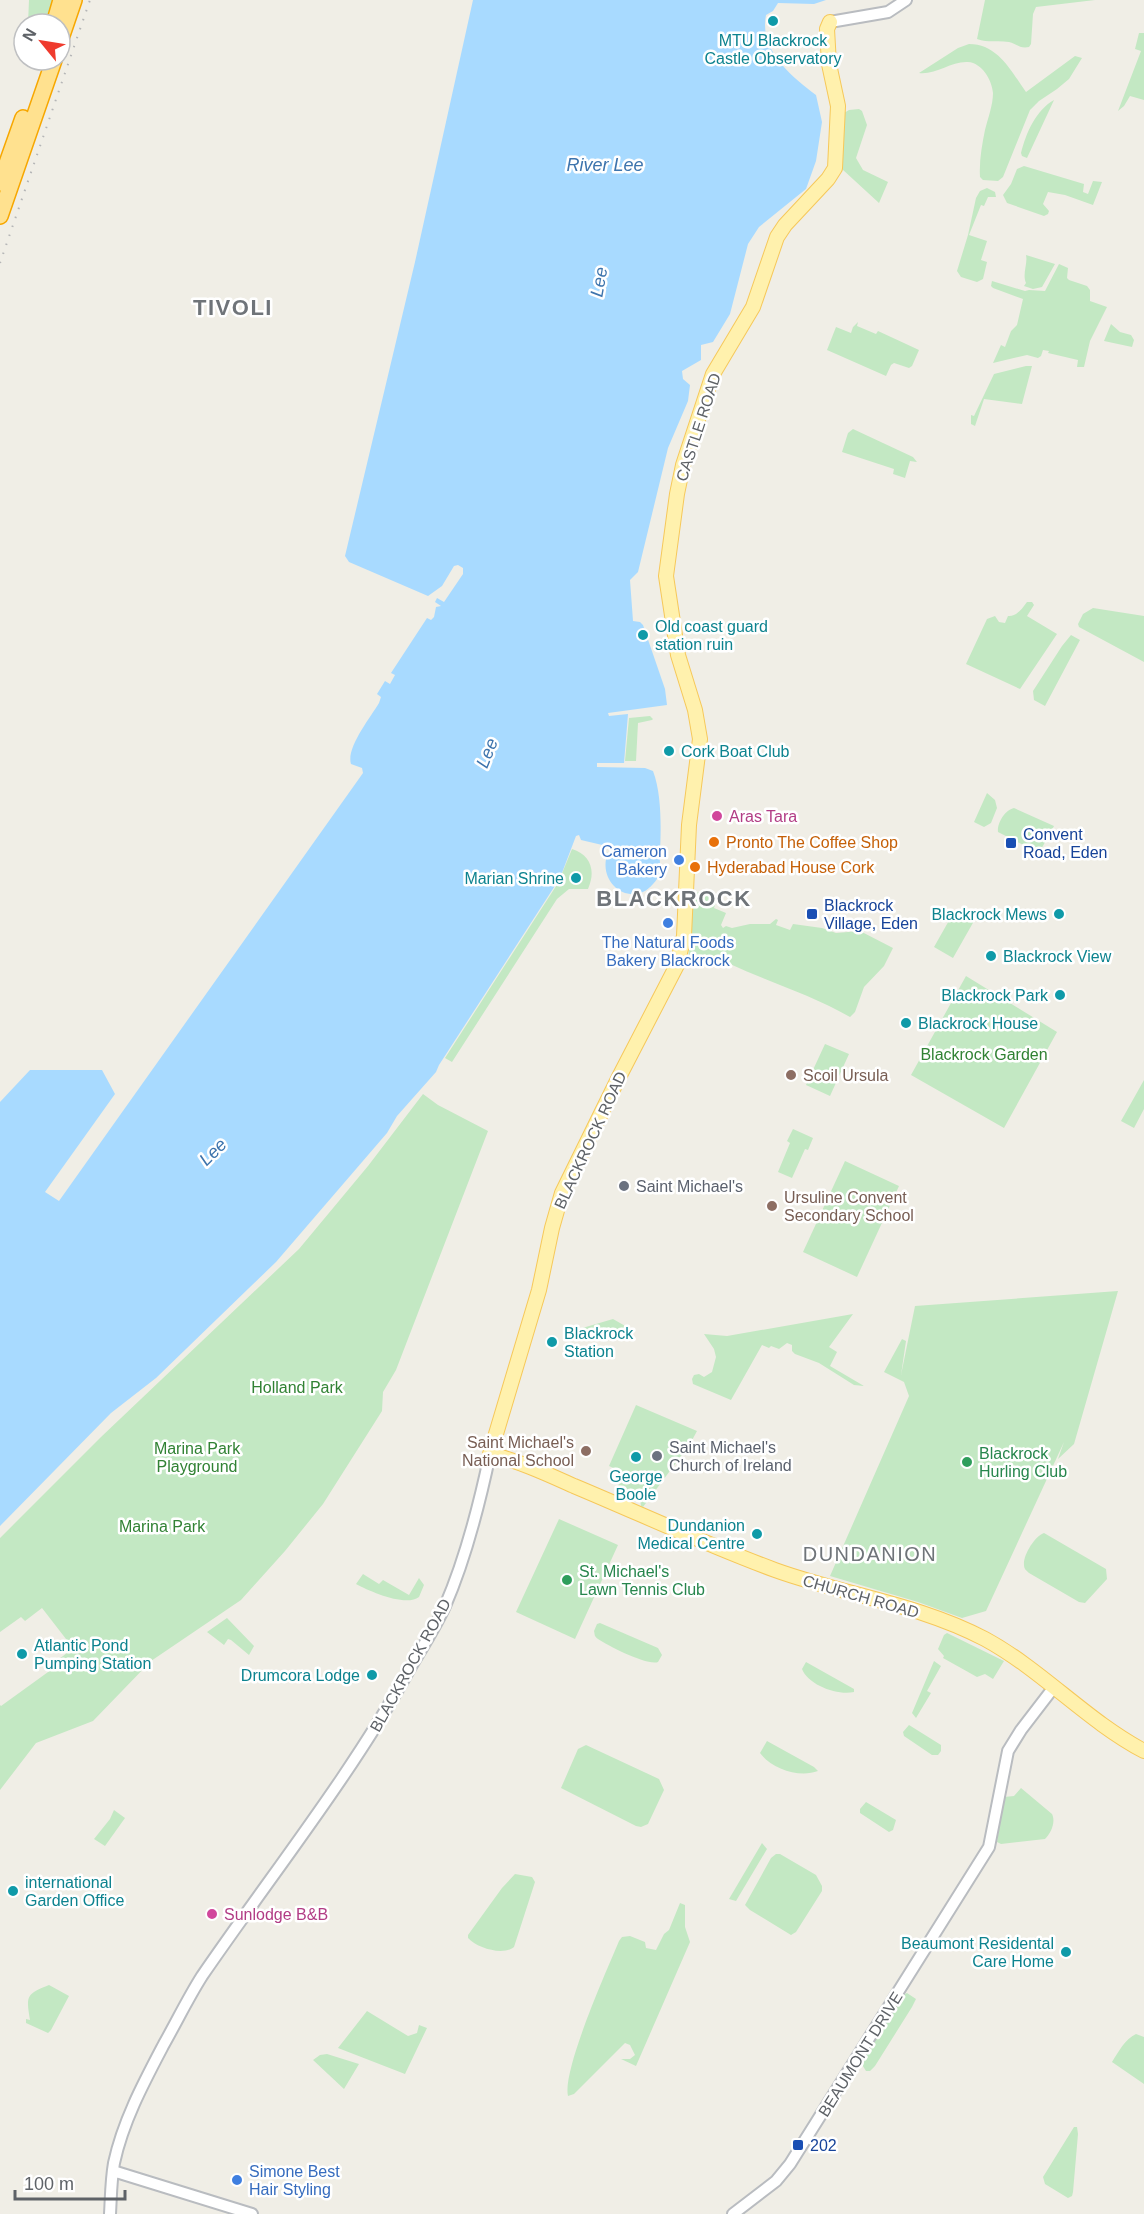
<svg xmlns="http://www.w3.org/2000/svg" width="1144" height="2214" font-family="Helvetica,sans-serif">
<style>
.green{fill:#c3e8c3}
.water{fill:#a8daff}
.lines{fill:none;stroke-linecap:round;stroke-linejoin:round}
.minor-casing{stroke:#b9bcc0;stroke-width:14}
.major-casing{stroke:#f6c85a;stroke-width:16}
.highway-casing{stroke:#f7a700;stroke-width:18}
.minor{stroke:#fff;stroke-width:10}
.major{stroke:#fff1ad;stroke-width:14}
.highway{stroke:#ffe18f;stroke-width:15}
.rail{stroke:#b5b6b7;stroke-width:2;stroke-dasharray:1.5 8;stroke-linecap:butt}
.culture-dot{fill:#0f9aa8;stroke:#fff;stroke-width:2}
.hotel-dot{fill:#d1479c;stroke:#fff;stroke-width:2}
.food-dot{fill:#e8710a;stroke:#fff;stroke-width:2}
.transit-dot{fill:#1a4fb4;stroke:#fff;stroke-width:2}
.shop-dot{fill:#3f7fe0;stroke:#fff;stroke-width:2}
.education-dot{fill:#8d6e63;stroke:#fff;stroke-width:2}
.worship-dot{fill:#6b7280;stroke:#fff;stroke-width:2}
.leisure-dot{fill:#2e9e5b;stroke:#fff;stroke-width:2}
.labels{text-anchor:middle;stroke-width:5;stroke-linejoin:round;paint-order:stroke}
.culture-label{font-size:16px;fill:#0d838f;stroke:#fff;text-anchor:start}
.street-label{font-size:16px;fill:#5e6267;stroke:#fff}
.hotel-label{font-size:16px;fill:#b23c85;stroke:#fff;text-anchor:start}
.transit-label{font-size:16px;fill:#164399;stroke:#fff;text-anchor:start}
.food-label{font-size:16px;fill:#c56008;stroke:#fff;text-anchor:start}
.shop-label{font-size:16px;fill:#366cbe;stroke:#fff;text-anchor:end}
.park-label{font-size:16px;fill:#318234;stroke:#fff}
.education-label{font-size:16px;fill:#785e54;stroke:#fff;text-anchor:start}
.worship-label{font-size:16px;fill:#5b616d;stroke:#fff;text-anchor:start}
.leisure-label{font-size:16px;fill:#27864d;stroke:#fff;text-anchor:start}
.water-label{font-size:18px;font-style:italic;fill:#3d74ad;stroke:#fff}
.quarter-label{font-size:20px;letter-spacing:1.5px;fill:#6f7479;stroke:#fff}
.district-label{font-size:22px;font-weight:bold;letter-spacing:1.5px;fill:#6f7479;stroke:#fff}
</style>
<rect width="100%" height="100%" fill="#f0eee6"/>
<path class="green" d="M29,0H53L45,24H28Z
M985,0H1095L1036,7L1033,14L1031,44L1029,47C1020,49 1017,44 1009,42C998,40 988,43 977,39Z
M1139,33H1144V100L1130,96L1124,106L1118,111L1141,51L1135,49Z
M969,44C998,44 1011,71 1026,92L1075,56L1082,58L1069,79L1057,89L1039,101L1030,110L1003,177L998,181L983,180L980,177C979,161 982,145 985,130C988,118 993,105 993,93C992,80 982,63 968,62C951,61 936,75 919,73L958,48Z
M1054,100L1027,158L1022,156L1021,153C1026,133 1036,110 1054,100Z
M859,109L862,111L867,125L856,158L863,170L888,182L879,203L842,169L841,166L844,113L849,110Z
M1024,166L1084,184L1083,192L1088,194L1093,181L1102,182L1093,205L1065,195L1048,192L1043,204L1049,211L1048,214L1044,216L1007,203L1003,195L1011,184L1017,169Z
M987,188L995,192L996,197H988L984,206L981,205L969,235L987,241L981,260L987,262L983,279L977,282L961,277L957,271L968,235L976,198L980,191Z
M1026,255L1055,264L1042,287L1033,289L1024,286L1026,283C1022,274 1028,264 1026,255Z
M1059,264L1068,268L1067,278L1069,280L1087,286L1090,290V301L1107,307L1090,341L1084,367H1077L1078,360L1048,353L1049,351L1043,350L1041,356L1038,358L1027,355L993,363L1001,345L1005,347L1011,331L1017,325L1023,299L993,288L991,286L992,281L1025,291L1029,290L1045,291Z
M858,322L857,326L876,334L878,331L919,350L912,366L909,368L894,363L891,365L886,376L827,350L836,327L851,333L853,327Z
M1111,324L1120,332L1131,335L1134,340L1132,347L1104,341Z
M1026,366H1032L1022,404L984,399L975,426L971,424V415L974,416L994,374Z
M853,429L913,457L917,462L910,461L905,478L893,474L894,469L842,452L848,433Z
M1027,602H1032L1034,605L1027,616L1057,634L1020,689L966,664L987,619L995,616L999,622L1005,623L1008,616C1016,617 1022,609 1027,602Z
M1093,608L1144,616V662L1079,627L1078,624L1083,614Z
M1071,635L1080,640L1045,706L1034,700L1033,691L1062,646Z
M650,716L653,719L652,720L638,723L636,761H625L629,718Z
M987,793L995,800L997,808L991,823L984,827L974,822Z
M1014,808L1054,826L1039,853L998,832C997,823 1005,810 1014,808Z
M572,849C591,855 596,871 588,889H569L557,899L452,1062L445,1058L558,883Z
M696,892L718,896L714,908L726,913L721,925L723,928L726,926L732,928L750,924H770L776,919L778,920L776,925L790,930L793,924L822,928L836,933L860,931L893,948L884,966L864,987L855,1012L850,1017C812,995 769,982 730,964L728,966L712,962L688,961L693,899Z
M955,910L974,921L953,958L934,947Z
M966,976L1057,1032L1004,1128L911,1075Z
M825,1044L849,1054L830,1096L806,1085Z
M1144,1080V1109L1134,1128L1121,1121Z
M423,1094L438,1105L488,1131L396,1370L383,1392L382,1411L323,1504L285,1551L241,1600L151,1661L93,1721L36,1743L0,1790V1705L1,1706L55,1667L53,1664L73,1648L42,1608L25,1621L21,1617L0,1632V1538L101,1437L299,1249L368,1166Z
M793,1129L813,1138L808,1150L805,1149L792,1178L778,1172L790,1143L787,1141Z
M845,1161L899,1186L857,1277L803,1252Z
M1118,1291L1074,1444L1058,1459L1064,1442L986,1611L962,1618L918,1602L830,1576L909,1396L904,1382L884,1372L902,1339L906,1341L901,1375L915,1306Z
M853,1314L829,1347L837,1352L830,1366L864,1386L854,1385L819,1363L795,1354L792,1351V1345L787,1343L779,1349L771,1346L769,1348L762,1345L731,1400L693,1384L692,1379L694,1375L699,1374L704,1377L712,1372L716,1357L714,1349L704,1334L727,1336Z
M613,1319L627,1327L583,1338L579,1329Z
M636,1405L697,1431L690,1444L643,1507L641,1506L640,1498L626,1492L619,1497L614,1495L624,1473L609,1466Z
M559,1519L618,1545L575,1639L516,1612Z
M1044,1533L1106,1569L1107,1579L1085,1603L1079,1602L1029,1573C1026,1570 1024,1569 1024,1565C1023,1555 1035,1536 1044,1533Z
M363,1574L379,1584L383,1580L409,1595L419,1578L424,1585L419,1597C406,1607 371,1592 356,1584Z
M227,1618L254,1646L249,1655L231,1640L228,1639L224,1645L207,1632Z
M600,1623L658,1648L662,1655L658,1662C648,1666 608,1646 598,1639C594,1636 595,1635 594,1631L597,1624Z
M947,1633L1004,1661L993,1679L985,1674L977,1677L943,1658L944,1656L938,1649L944,1635Z
M934,1661L941,1666L927,1691L931,1693L916,1718L912,1713Z
M806,1662L854,1689V1692C838,1696 808,1685 802,1669Z
M909,1725L941,1745V1751L938,1755H932L904,1736L903,1732Z
M767,1741L814,1767L818,1771C799,1778 772,1769 760,1753Z
M586,1745L659,1779L664,1790L648,1824L641,1827L636,1826L561,1788L578,1749Z
M1021,1788L1052,1814C1056,1822 1051,1833 1045,1839L1001,1844L997,1842L1004,1797L1014,1796Z
M866,1802L896,1820L893,1830L889,1832L860,1813V1809Z
M114,1810L125,1818L105,1846L94,1839L110,1819Z
M762,1843L767,1849L736,1901L729,1899Z
M776,1854H780L816,1875L822,1886V1891L796,1932L791,1935L750,1910L745,1905L771,1858Z
M515,1874L532,1877L535,1882L514,1947C503,1956 477,1948 468,1938V1935L502,1888Z
M680,1903L685,1905V1927L690,1942L636,2066L621,2059H630L635,2055L630,2045L625,2043L574,2094L568,2096C562,2070 607,1970 619,1941L622,1937L630,1936L645,1942L646,1948L656,1950L664,1934L669,1930Z
M49,1985L69,1996L51,2030L48,2033L26,2023V2019L30,2020C26,1996 26,1994 49,1985Z
M907,1993L916,1999L912,2007L875,2066L870,2071H866L861,2063L901,1996Z
M367,2011L408,2036L417,2033L419,2025L427,2028L405,2074L338,2048Z
M1136,2034L1144,2037V2084L1112,2062C1119,2051 1125,2039 1136,2034Z
M327,2054L359,2064L344,2089L313,2060L320,2055Z
M1074,2127H1077L1078,2134L1073,2192L1072,2196L1068,2198L1045,2184L1043,2177Z"/>
<path class="water" d="M473,0H826L814,4L778,3L773,11L766,15C759,50 791,76 816,95L822,122L816,161L806,189L759,227L748,244L730,314L713,342L701,345V360L682,371L683,379L690,385L688,401L668,448L638,572L630,580L633,621L640,622L643,625L665,689L667,705L608,713L609,716L628,714L624,763H597V767L645,768L653,771C662,795 661,829 660,853C659,860 661,866 660,872C659,876 656,881 653,884C634,907 601,888 606,859L601,856L603,852L614,854L615,848L581,840L579,835L576,836L560,878L439,1065L436,1072L397,1116L387,1133L276,1262L156,1378L111,1413L0,1526V1102L30,1070H102L115,1094L45,1192L59,1201L363,773L362,768L351,764C346,748 370,718 379,703L381,697L377,694L385,681L390,684L395,675L391,673L427,618L431,620L434,617L436,607L441,606L435,602L437,598L444,602L463,574V568L458,565L454,566L442,586L428,596L349,562L345,556L415,262Z"/>
<g class="lines">
<g class="minor-casing">
<path id="minor" d="M830,22L888,12L906,0
M113,2171L252,2214
M110,2214C111,2197 111,2180 114,2163C123,2121 144,2082 164,2044C177,2021 188,1998 202,1976C272,1874 349,1778 409,1670C421,1649 435,1628 445,1606C466,1558 479,1506 490,1454
M733,2214L776,2181L790,2164L989,1847L1008,1751L1021,1730L1054,1687"/>
</g>
<g class="major-casing">
<path id="major" d="M830,22L827,29L829,64L838,106L835,168L828,179L785,225L777,237L753,307L713,374L683,465L677,494L666,576L678,655L695,710L700,739L689,825L684,936L677,965L619,1077L562,1193L552,1228L539,1290L490,1454C519,1461 547,1474 574,1486C641,1514 707,1545 775,1570C844,1595 919,1604 985,1639C1042,1670 1087,1721 1144,1751"/>
</g>
<g class="highway-casing">
<path id="highway" d="M54,24L61,0
M60,41L74,0
M0,183L23,118
M0,216L54,60"/>
</g>
<use href="#minor" class="minor"/>
<use href="#major" class="major"/>
<use href="#highway" class="highway"/>
<path class="rail" d="M0,263L90,0"/>
</g>
<g class="culture-dot">
<circle cx="773" cy="21" r="6"/>
<circle cx="643" cy="635" r="6"/>
<circle cx="669" cy="751" r="6"/>
<circle cx="576" cy="878" r="6"/>
<circle cx="1059" cy="914" r="6"/>
<circle cx="991" cy="956" r="6"/>
<circle cx="1060" cy="995" r="6"/>
<circle cx="906" cy="1023" r="6"/>
<circle cx="552" cy="1342" r="6"/>
<circle cx="636" cy="1457" r="6"/>
<circle cx="757" cy="1534" r="6"/>
<circle cx="22" cy="1654" r="6"/>
<circle cx="372" cy="1675" r="6"/>
<circle cx="13" cy="1891" r="6"/>
<circle cx="1066" cy="1952" r="6"/>
</g>
<g class="hotel-dot">
<circle cx="717" cy="816" r="6"/>
<circle cx="212" cy="1914" r="6"/>
</g>
<g class="food-dot">
<circle cx="714" cy="842" r="6"/>
<circle cx="695" cy="867" r="6"/>
</g>
<g class="transit-dot">
<rect x="1005" y="837" width="12" height="12" rx="3"/>
<rect x="806" y="908" width="12" height="12" rx="3"/>
<rect x="792" y="2139" width="12" height="12" rx="3"/>
</g>
<g class="shop-dot">
<circle cx="679" cy="860" r="6"/>
<circle cx="668" cy="923" r="6"/>
<circle cx="237" cy="2180" r="6"/>
</g>
<g class="education-dot">
<circle cx="791" cy="1075" r="6"/>
<circle cx="772" cy="1206" r="6"/>
<circle cx="586" cy="1451" r="6"/>
</g>
<g class="worship-dot">
<circle cx="624" cy="1186" r="6"/>
<circle cx="657" cy="1456" r="6"/>
</g>
<g class="leisure-dot">
<circle cx="967" cy="1462" r="6"/>
<circle cx="567" cy="1580" r="6"/>
</g>
<g class="labels">
<g class="culture-label">
<text x="773" y="46" text-anchor="middle">MTU Blackrock<tspan x="773" dy="18">Castle Observatory</tspan></text>
<text x="655" y="632">Old coast guard<tspan x="655" dy="18">station ruin</tspan></text>
<text x="681" y="757">Cork Boat Club</text>
<text x="564" y="884" text-anchor="end">Marian Shrine</text>
<text x="1047" y="920" text-anchor="end">Blackrock Mews</text>
<text x="1003" y="962">Blackrock View</text>
<text x="1048" y="1001" text-anchor="end">Blackrock Park</text>
<text x="918" y="1029">Blackrock House</text>
<text x="564" y="1339">Blackrock<tspan x="564" dy="18">Station</tspan></text>
<text x="636" y="1482" text-anchor="middle">George<tspan x="636" dy="18">Boole</tspan></text>
<text x="745" y="1531" text-anchor="end">Dundanion<tspan x="745" dy="18">Medical Centre</tspan></text>
<text x="34" y="1651">Atlantic Pond<tspan x="34" dy="18">Pumping Station</tspan></text>
<text x="360" y="1681" text-anchor="end">Drumcora Lodge</text>
<text x="25" y="1888">international<tspan x="25" dy="18">Garden Office</tspan></text>
<text x="1054" y="1949" text-anchor="end">Beaumont Residental<tspan x="1054" dy="18">Care Home</tspan></text>
</g>
<g class="street-label">
<text transform="translate(698 427) rotate(-72)" y="6">CASTLE ROAD</text>
<text transform="translate(590 1140) rotate(-65)" y="6">BLACKROCK ROAD</text>
<text transform="translate(861 1596) rotate(16)" y="6">CHURCH ROAD</text>
<text transform="translate(410 1665) rotate(-61)" y="6">BLACKROCK ROAD</text>
<text transform="translate(860 2054) rotate(-58)" y="6">BEAUMONT DRIVE</text>
</g>
<g class="hotel-label">
<text x="729" y="822">Aras Tara</text>
<text x="224" y="1920">Sunlodge B&amp;B</text>
</g>
<g class="transit-label">
<text x="1023" y="840">Convent<tspan x="1023" dy="18">Road, Eden</tspan></text>
<text x="824" y="911">Blackrock<tspan x="824" dy="18">Village, Eden</tspan></text>
<text x="810" y="2151">202</text>
</g>
<g class="food-label">
<text x="726" y="848">Pronto The Coffee Shop</text>
<text x="707" y="873">Hyderabad House Cork</text>
</g>
<g class="shop-label">
<text x="667" y="857">Cameron<tspan x="667" dy="18">Bakery</tspan></text>
<text x="668" y="948" text-anchor="middle">The Natural Foods<tspan x="668" dy="18">Bakery Blackrock</tspan></text>
<text x="249" y="2177" text-anchor="start">Simone Best<tspan x="249" dy="18">Hair Styling</tspan></text>
</g>
<g class="park-label">
<text x="984" y="1060">Blackrock Garden</text>
<text x="297" y="1393">Holland Park</text>
<text x="197" y="1454">Marina Park<tspan x="197" dy="18">Playground</tspan></text>
<text x="162" y="1532">Marina Park</text>
</g>
<g class="education-label">
<text x="803" y="1081">Scoil Ursula</text>
<text x="784" y="1203">Ursuline Convent<tspan x="784" dy="18">Secondary School</tspan></text>
<text x="574" y="1448" text-anchor="end">Saint Michael's<tspan x="574" dy="18">National School</tspan></text>
</g>
<g class="worship-label">
<text x="636" y="1192">Saint Michael's</text>
<text x="669" y="1453">Saint Michael's<tspan x="669" dy="18">Church of Ireland</tspan></text>
</g>
<g class="leisure-label">
<text x="979" y="1459">Blackrock<tspan x="979" dy="18">Hurling Club</tspan></text>
<text x="579" y="1577">St. Michael's<tspan x="579" dy="18">Lawn Tennis Club</tspan></text>
</g>
<g class="water-label">
<text x="605" y="171">River Lee</text>
<text transform="translate(599 282) rotate(-80)" y="6">Lee</text>
<text transform="translate(487 753) rotate(-68)" y="6">Lee</text>
<text transform="translate(213 1152) rotate(-45)" y="6">Lee</text>
</g>
<g class="quarter-label">
<text x="870" y="1561">DUNDANION</text>
</g>
<g class="district-label">
<text x="233" y="315">TIVOLI</text>
<text x="674" y="906">BLACKROCK</text>
</g>
</g>
<g transform="translate(42 42) rotate(300)"><circle r="28" fill="#ffffff" stroke="#bfc0c2" stroke-width="1.5"/>
<path d="M0-4.5L10 22L0 15L-10 22Z" fill="#ef3b2e"/>
<text y="-9" font-size="16" font-weight="bold" text-anchor="middle" fill="#5e6267">N</text>
</g>
<path d="M15 2190v9h110v-9" fill="none" stroke="#5e6267" stroke-width="3"/>
<text x="24" y="2190" font-size="18" fill="#5e6267" stroke="#ffffff" stroke-width="4.5" paint-order="stroke">100 m</text>
</svg>
